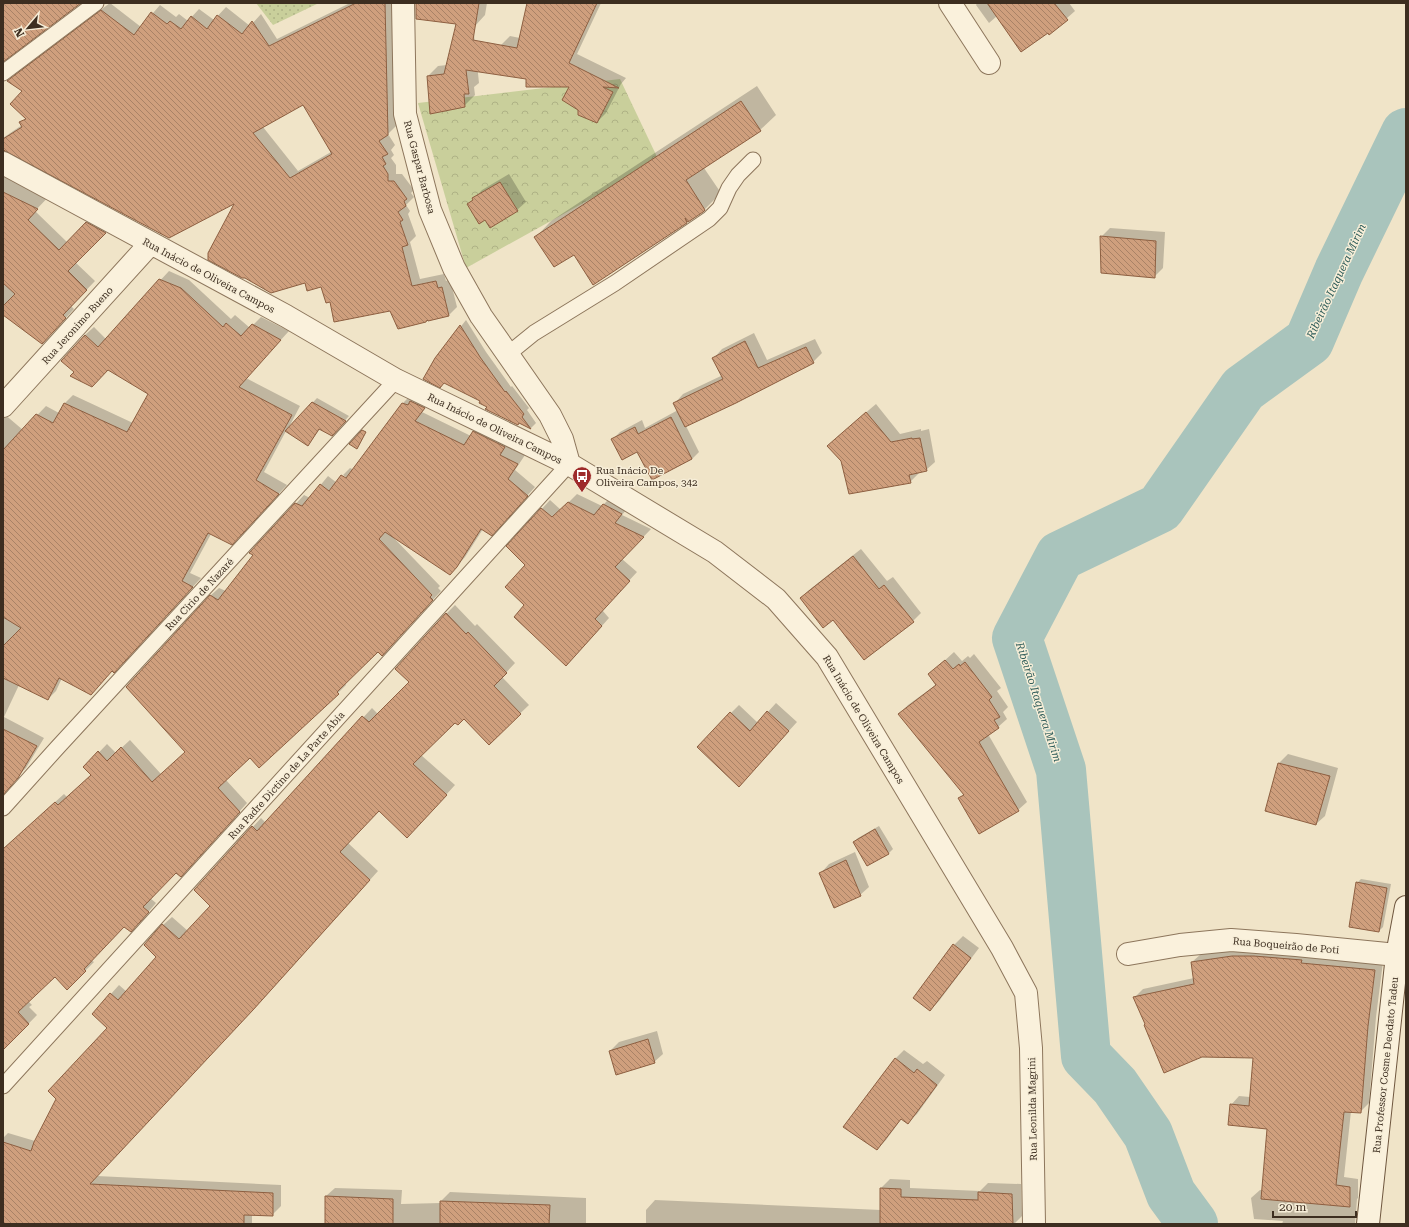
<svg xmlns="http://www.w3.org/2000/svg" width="1409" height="1227" font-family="'Roboto Serif',serif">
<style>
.grass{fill:url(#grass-dots)}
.forest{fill:url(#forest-crowns)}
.shadow{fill:#0003;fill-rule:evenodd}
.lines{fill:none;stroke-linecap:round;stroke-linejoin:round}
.river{stroke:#a9c4bc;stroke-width:50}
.building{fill:url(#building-back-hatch);stroke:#8d5f41;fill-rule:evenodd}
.service-casing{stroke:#8d765c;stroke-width:17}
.minor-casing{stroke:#8d765c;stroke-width:24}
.secondary-casing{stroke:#6f573f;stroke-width:24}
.service{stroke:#faf1dc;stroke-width:15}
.minor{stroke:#faf1dc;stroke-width:22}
.secondary{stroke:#faf1dc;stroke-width:22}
.labels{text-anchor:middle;stroke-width:3;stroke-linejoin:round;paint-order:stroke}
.street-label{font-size:10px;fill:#3d2e20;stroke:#f7eed8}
.poi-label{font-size:10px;fill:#3d2e20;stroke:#f7eed8;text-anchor:start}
.water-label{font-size:11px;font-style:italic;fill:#2f5d5a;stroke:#f7eed8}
</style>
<defs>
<pattern id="grass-dots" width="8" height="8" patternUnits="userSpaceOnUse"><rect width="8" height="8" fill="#c9cf9b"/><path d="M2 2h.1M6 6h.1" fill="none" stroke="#aeb285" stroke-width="1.8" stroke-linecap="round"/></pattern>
<pattern id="forest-crowns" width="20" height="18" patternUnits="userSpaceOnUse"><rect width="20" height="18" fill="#c9cf9b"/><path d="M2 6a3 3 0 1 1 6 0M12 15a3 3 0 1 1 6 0" fill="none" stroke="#aeb285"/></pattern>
<pattern id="building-back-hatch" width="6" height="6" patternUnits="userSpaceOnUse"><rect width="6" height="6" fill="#cf9f7d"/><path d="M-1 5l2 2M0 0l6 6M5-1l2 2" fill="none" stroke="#a98266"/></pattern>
</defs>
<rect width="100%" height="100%" fill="#f0e4c8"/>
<path class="grass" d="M256,3H319L273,25Z"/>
<path class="forest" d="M620,79L659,161L466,268L418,103Z"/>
<path class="shadow" d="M110,3L141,27L160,5L176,17L179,14L188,21L199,9L214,20L226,7L250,26L261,14L277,39L350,3H393L396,126L388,134L395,145L391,150L394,155L391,158L396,165V174H402L414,190L411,193L414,197L406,205L410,211L408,214L416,236L410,242L420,279L444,274L446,281L450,279L457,307L449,315L429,320L390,310L331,301L322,286L306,282L245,277L236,202L3,147V138L22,125L21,123L26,118L23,91L9,81L16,73ZM303,104L331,152L298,171L263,127Z
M434,3H487L485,15L475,26L473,25L479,83L474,87L475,95L464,106L428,76L438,66L447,65L457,23Z
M528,3H601L577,54L626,78L621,84L606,113L597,122L579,109L570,86L527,78L501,45L510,36L520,38Z
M977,3H1069L1075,11L1049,34L1048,32L997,16L989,23L976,5Z
M757,86L776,115L760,130L704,168L721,193L705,209L686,222L574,253L536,237L551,221Z
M12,169L53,192L35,211L68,243L96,215L113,224L75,262L95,281L71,306L74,309L50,335L3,314V178Z
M509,174L526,202L517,210L486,218L468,205L482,190Z
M1110,228L1165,232L1163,268L1154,277L1101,237Z
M169,271L189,280L231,319L235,315L250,328L261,317L289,331L246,378L300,406L288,429L317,398L349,416L332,435L320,429L308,445L286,431L264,472L287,485L240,535L211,534L190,573L201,578L122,663L113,670L62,678L56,691L48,699L19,685L4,717L44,738L26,768L3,790V413L23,430L46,406L59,413L65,403L73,395L133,423L149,394L109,369L75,372L85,335L94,327L106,339Z
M466,320L486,352L511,387L512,386L529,408L527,410L536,423L531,428L488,406L436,358Z
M754,333L767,360L815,339L822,353L813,362L686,426L699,452L692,459L652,479L638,450L613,439L620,432L642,420L645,428L678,410L675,403L683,394L723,375L714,358L722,349Z
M411,395L432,399L422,412L471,436L482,423L508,446L525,455L515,470L535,487L500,526L483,529L465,557L458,565L392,536L440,586L438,588L441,591L390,646L378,651L345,683L346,685L338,693L259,766L250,757L226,780L247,803L189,868L176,871L150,898L156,903L139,923L124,925L91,960L94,962L67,989L55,976L28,1001L32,1005L29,1007L37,1015L3,1050V849L64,794L67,797L92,774L85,767L107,744L116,753L130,740L161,774L186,752L210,596L219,588L226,591L254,555L250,553L304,495L310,498L328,476L337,483L351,481L343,475L350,468L354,470L403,403Z
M876,404L900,434L921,429V431L929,429L935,462L926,470L919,472V473L910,482L842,461L837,437Z
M577,494L602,506L612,496L630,505L622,515L651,529L622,559L637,572L602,610L609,618L574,657L526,605L527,565L508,546L550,500L561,510Z
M861,549L887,581L893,577L921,613L913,621L833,618L801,598L809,590Z
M455,605L475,626L477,624L515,663L502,677L529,705L489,743L464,717L455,721L421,755L455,785L416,828L379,810L348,843L378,871L261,1001L97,1176L281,1185V1206L272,1215L252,1214V1224H3V1138L8,1133L35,1141L109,1028L93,1014L119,985L127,992L158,957L163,925L172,917L188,931L211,906L195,890L261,818L266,823L372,708L378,714L410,682L446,614Z
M954,652L962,661L968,656L970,658L974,654L1001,688L997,691L1008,707L1003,712L1007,719L998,727L988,734L1027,802L1018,810L960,798L964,793L899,714L908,705L937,684L930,674Z
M776,703L797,722L747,777L731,713L739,705L758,723Z
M1288,754L1338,768L1325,816L1316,824L1266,811L1279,763Z
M879,826L893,849L889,853L868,865L854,842L858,838Z
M855,852L869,887L860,895L821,873L829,864Z
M1361,879L1391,884L1383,927L1379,931L1357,883Z
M963,936L979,948L939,1001L930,1010L954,945Z
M1241,948L1383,962L1376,1017L1369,1103L1360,1112L1351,1111L1344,1177L1358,1179V1198L1357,1199L1355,1224H1282L1283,1221L1254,1219L1251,1198L1260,1190H1263L1268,1128L1231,1105L1239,1096L1250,1097L1254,1058L1146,1024L1135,997L1143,989L1194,978L1192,962L1201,954Z
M657,1031L663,1054L654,1062L610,1051L619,1042Z
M904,1050L923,1064L927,1061L945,1075L917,1114L908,1122L902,1118L886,1140L877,1149L895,1059Z
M890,1179L910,1180V1188L980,1191L988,1183L1021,1184L1022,1216L1014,1224H646V1210L655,1200L881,1210V1188Z
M335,1188L402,1190L401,1204L441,1203V1201L450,1192L586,1198V1224H326V1196Z"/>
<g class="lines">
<path class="river" d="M1193,1224L1171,1194L1148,1134L1115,1086L1086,1056L1061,770L1017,638L1060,556L1160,508L1243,389L1309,341L1339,271L1406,133"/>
</g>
<path class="building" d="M3,3H81L3,62Z
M356,3H385L388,135L379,141L388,154L382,157L386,164L383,166L388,174V181H394L407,199L404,201L406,206L398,212L403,220L400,222L408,245L402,247L412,286L436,281L438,288L442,287L449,316L428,321L427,320L426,322L398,329L390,311L334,322L330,302L326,303L321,287L307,291L305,283L271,293L245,278H242L208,260V253L234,204L169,238L5,151L3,149V139L22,127L19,122L26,119L10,104L22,91L7,81L101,10L134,35L151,12L167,24L170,21L181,29L191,16L207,29L217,15L242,34L252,21L269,46ZM303,105L332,154L290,178L253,133Z
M416,3H479L473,40L517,48L527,3H597L569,63L619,88L603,87L613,92L597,123L578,115V110L562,100L569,87H526V79L466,70L469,94H464L465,107L430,114L427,76L444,74L456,24L416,19Z
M987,3H1054L1068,20L1049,35L1048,33L1021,52Z
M741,101L761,131L686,180L705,210L703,212L688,222L685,218L687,223L593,285L574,255L554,267L534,237Z
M500,182L518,211L490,228L485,220L479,224L467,204L473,200L472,198Z
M3,192L38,209L28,220L59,250L86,222L106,233L68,271L87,290L63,315L66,318L42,344L3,315V306L15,294L3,283Z
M1100,236L1156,241L1155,278L1101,273Z
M159,279L181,288L223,327L226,323L241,336L252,324L281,340L239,387L292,415L256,480L279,494L232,545L208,533L182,581L193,587L114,673L112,671L91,695L59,678L48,700L3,678V646L21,628L3,617V450L36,414L53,423L64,403L127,432L148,394L108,370L92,387L70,376L74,372L61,361L85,335L98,347Z
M460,325L480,357L505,392L506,391L524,414L522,417L531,429L519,423L518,425L485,409L487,407L479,403L480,401L444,383L440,388L423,379L435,358Z
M745,341L758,368L806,347L814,363L736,403L685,427L673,403L723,379L712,358Z
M410,401L425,408L415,421L464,445L473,431L505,447L500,455L518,464L508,479L528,496L492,536L481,529L457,567L450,575L385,532L379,539L432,595L430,597L433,600L382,656L378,652L337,692L339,694L259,768L250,758L218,788L240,812L181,877L176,873L143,907L149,912L131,932L124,927L84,969L86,971L67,990L55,977L18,1012L29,1024L3,1050V849L55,802L58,805L91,775L83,767L98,751L107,761L121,747L152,782L185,752L126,687L210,595L218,600L253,555L249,553L295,503L302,506L320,484L329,491L341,475L346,478L402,403L408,405Z
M312,402L346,421L332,436L319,429L308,446L285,431Z
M866,412L891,442L912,438V439L920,438L927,471L909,475L911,483L849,494L841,461L827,446Z
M671,417L692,459L652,480L637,452L622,460L611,439L635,427L638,434Z
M362,430L366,432L357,449L349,444Z
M568,502L594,515L603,504L622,514L615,523L644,537L615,567L630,581L595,619L602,626L566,666L514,617L524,605L505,587L525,565L506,546L541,508L552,517Z
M853,556L879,589L884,585L914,622L864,660L833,620L823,628L800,598Z
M446,613L466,634L468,632L507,673L494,686L521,714L489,745L464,719L458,725L455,723L413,764L447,795L407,838L379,811L340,852L370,880L253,1010L90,1184L273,1193V1216L244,1215V1224H3V1142L31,1151L34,1142L56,1099L48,1091L107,1028L92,1014L110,993L118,1000L156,957L144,945L162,924L179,939L210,906L194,890L252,826L257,831L362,716L369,722L409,682L395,669Z
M945,660L953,669L959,664L960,666L965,662L992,697L989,700L1000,717L994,720L999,728L979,742L1019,811L979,834L958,798L964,795L898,714L936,685L928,674Z
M767,711L789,731L739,787L697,747L730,712L750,731Z
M3,729L37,746L18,778L3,795Z
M1278,763L1330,776L1316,825L1265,811Z
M875,829L889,854L867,866L853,842Z
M846,860L861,896L834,908L819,873Z
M1356,882L1387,888L1379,932L1349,927Z
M953,944L971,958L930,1011L913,998Z
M1232,956H1254L1302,960L1301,963L1375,970L1368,1026L1361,1113L1344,1112L1336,1185L1350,1187V1207L1261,1199L1267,1129L1228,1125L1230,1104L1249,1106L1253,1058L1202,1057L1164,1073L1144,1025L1145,1024L1133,997L1194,984L1191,962Z
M648,1039L655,1063L616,1075L609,1051Z
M895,1058L914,1073L917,1069L937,1085L908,1124L901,1119L877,1150L843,1127Z
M880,1188L901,1189V1197L978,1200V1192L1012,1194L1013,1224H880Z
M325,1196L393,1199V1224H325Z
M440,1201L550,1205L549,1224H440Z"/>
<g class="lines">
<g class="service-casing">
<path id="service" d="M3,73L96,3
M507,355L534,333L615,283L709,219L720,208L729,188L738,175L753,160
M3,808L57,748L396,380
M3,1086L569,464"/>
</g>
<g class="minor-casing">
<path id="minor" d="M403,3L405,114L430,210L454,268L481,316L550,415L562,439L569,464
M950,3L989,63
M3,163L286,316L396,380L569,464L715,552L776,599L827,657L1002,948L1026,993L1031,1048L1034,1224
M3,406L150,244
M1128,954L1180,945L1231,940L1296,945L1397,955"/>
</g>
<g class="secondary-casing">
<path id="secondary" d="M1368,1224L1397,955L1406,907"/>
</g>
<use href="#service" class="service"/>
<use href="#minor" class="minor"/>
<use href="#secondary" class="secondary"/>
</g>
<defs>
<g id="bus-pin" transform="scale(1)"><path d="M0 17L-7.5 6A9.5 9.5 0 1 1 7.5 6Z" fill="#9e2a2b" stroke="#f7eed8"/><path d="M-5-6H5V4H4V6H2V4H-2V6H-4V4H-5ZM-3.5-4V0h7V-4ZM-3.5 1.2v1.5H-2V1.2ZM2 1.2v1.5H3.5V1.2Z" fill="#fff"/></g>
</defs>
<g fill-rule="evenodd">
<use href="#bus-pin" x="582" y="476"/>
</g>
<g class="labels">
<g class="street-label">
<text transform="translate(420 167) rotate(75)" y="4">Rua Gaspar Barbosa</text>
<text transform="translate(209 275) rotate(28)" y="4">Rua Inácio de Oliveira Campos</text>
<text transform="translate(77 325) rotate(-48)" y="4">Rua Jeronimo Bueno</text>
<text transform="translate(495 428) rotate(26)" y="4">Rua Inácio de Oliveira Campos</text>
<text transform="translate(199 594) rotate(-47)" y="4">Rua Cirio de Nazaré</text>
<text transform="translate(864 719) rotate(59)" y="4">Rua Inácio de Oliveira Campos</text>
<text transform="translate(286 775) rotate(-48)" y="4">Rua Padre Dictino de La Parte Abia</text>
<text transform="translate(1286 945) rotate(5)" y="4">Rua Boqueirão de Poti</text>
<text transform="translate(1385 1065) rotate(-84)" y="4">Rua Professor Cosme Deodato Tadeu</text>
<text transform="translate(1032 1109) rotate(-91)" y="4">Rua Leonilda Magrini</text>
</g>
<g class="poi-label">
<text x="596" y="474">Rua Inácio De<tspan x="596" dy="12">Oliveira Campos, 342</tspan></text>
</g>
<g class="water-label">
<text transform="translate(1336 281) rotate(-65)" y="4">Ribeirão Itaquera Mirim</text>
<text transform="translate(1039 702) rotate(72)" y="4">Ribeirão Itaquera Mirim</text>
</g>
</g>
<rect width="1409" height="1227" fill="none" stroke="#3d2e20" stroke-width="8"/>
<g transform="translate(28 28) rotate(242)" stroke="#f7eed8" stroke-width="3" paint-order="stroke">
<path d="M0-3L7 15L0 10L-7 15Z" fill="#3d2e20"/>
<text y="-6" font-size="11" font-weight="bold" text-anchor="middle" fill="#3d2e20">N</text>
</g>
<path d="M1273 1211v6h83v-6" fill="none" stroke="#3d2e20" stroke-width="2"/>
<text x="1279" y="1211" font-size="12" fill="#3d2e20" stroke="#f7eed8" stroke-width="3" paint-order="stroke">20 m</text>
</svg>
